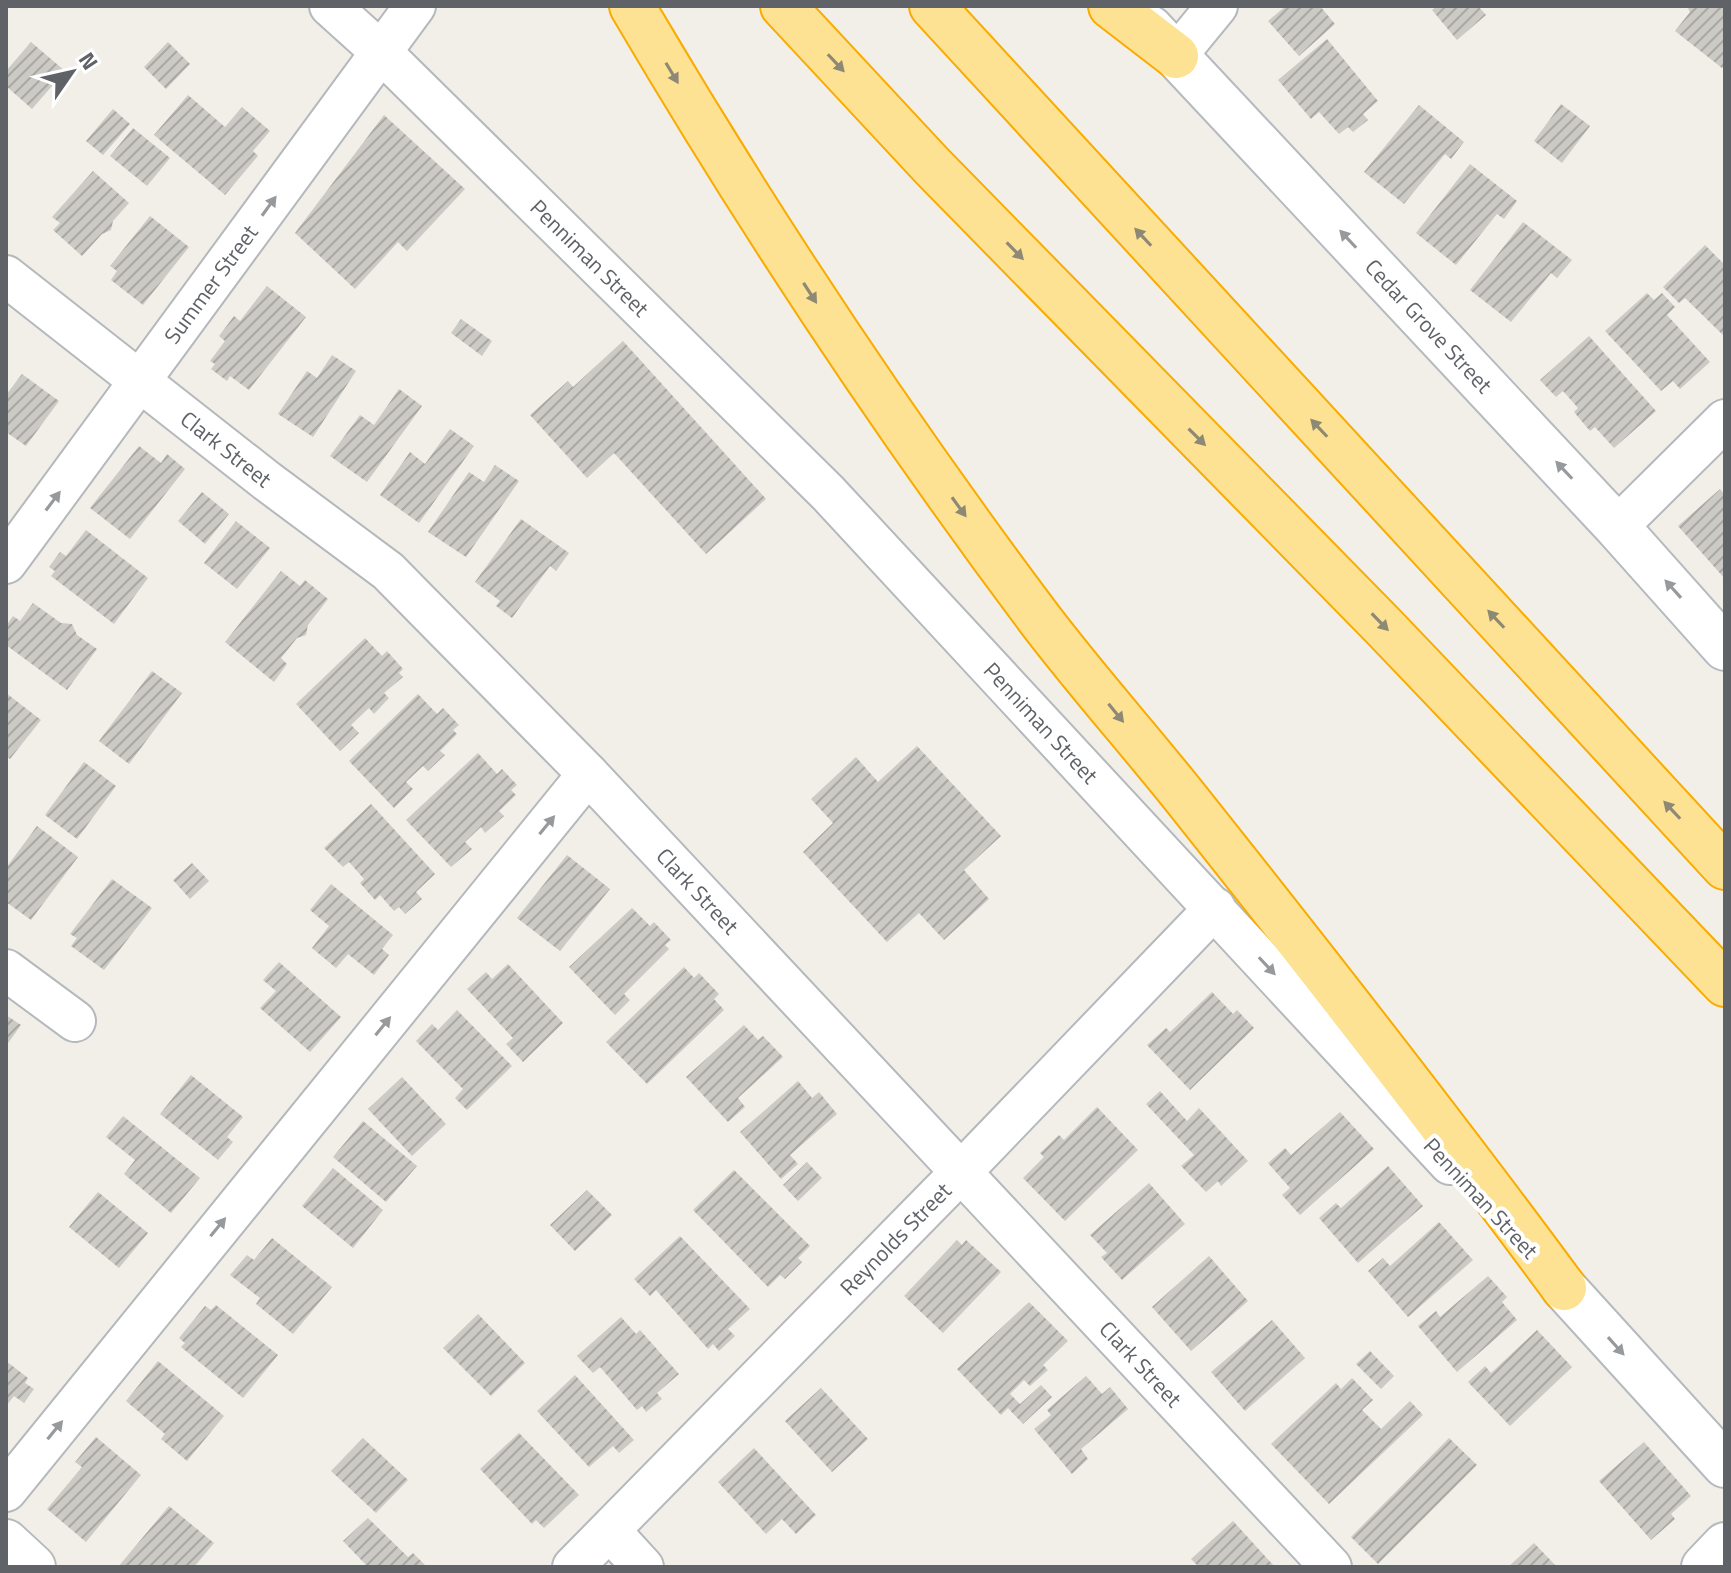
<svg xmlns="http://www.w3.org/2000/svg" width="1731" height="1573" font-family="'Titillium Web',sans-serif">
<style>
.building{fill:url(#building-hatch)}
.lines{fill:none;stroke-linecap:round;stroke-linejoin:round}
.street-casing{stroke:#b5b8bc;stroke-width:44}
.secondary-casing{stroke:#b6babf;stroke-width:48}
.highway-casing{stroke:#f9ab00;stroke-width:48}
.street{stroke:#fff;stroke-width:40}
.secondary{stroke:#fff;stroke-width:44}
.highway{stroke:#fde293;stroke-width:44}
.oneway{fill:#8e8975}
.oneway2{fill:#979a9d}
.labels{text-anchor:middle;stroke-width:8;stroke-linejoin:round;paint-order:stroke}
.street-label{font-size:22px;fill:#5f6368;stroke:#fff}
</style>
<defs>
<pattern id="building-hatch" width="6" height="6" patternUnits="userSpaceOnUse" patternTransform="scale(2)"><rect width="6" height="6" fill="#cccac5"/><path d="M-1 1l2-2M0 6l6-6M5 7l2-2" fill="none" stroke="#a9a8a4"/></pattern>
</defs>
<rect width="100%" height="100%" fill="#f1efe8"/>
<path class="building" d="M1286,6H1320L1335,24L1299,56L1268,21Z
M1437,6H1478L1486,15L1457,40L1432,10Z
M1687,6H1725V65L1722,68L1675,31L1690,12Z
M1327,39L1378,101L1363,114L1368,120L1353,132L1348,127L1339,134L1319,112L1311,119L1278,80Z
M31,42L65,71L32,109L6,86V71Z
M168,42L190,64L166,89L144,67Z
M188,95L225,127L242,107L270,131L253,151L258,156L225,195L154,135Z
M1561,104L1590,126L1562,163L1534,141Z
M1419,105L1464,142L1451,159L1445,154L1404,204L1364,172Z
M113,109L130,124L103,155L86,141Z
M384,115L465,189L407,251L398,242L355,289L295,233Z
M133,128L170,158L147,186L110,156Z
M1470,164L1517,201L1504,219L1497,214L1456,265L1416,233Z
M93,171L129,203L113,221L111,230L102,234L82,256L53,230L60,223L52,217Z
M150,216L189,247L143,305L111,280L117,271L110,266Z
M1523,222L1572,260L1557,278L1551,273L1511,322L1470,290Z
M1705,245L1725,265V337L1685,298L1679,303L1663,287Z
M267,286L306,317L249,390L230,376L227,381L211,369L215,364L210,361L225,341L219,336L234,316L240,321Z
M1647,293L1654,300L1662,293L1675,307L1667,315L1710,362L1680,389L1673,381L1661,391L1605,331Z
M461,319L492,341L482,356L451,333Z
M1589,336L1656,411L1614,448L1595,427L1590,431L1574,412L1578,408L1563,391L1556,397L1540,380Z
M623,341L766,499L706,554L614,453L587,478L530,415L568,381L573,387Z
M332,355L356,371L313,437L278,414L307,371L317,378Z
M22,374L59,401L26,446L6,432V395Z
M399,389L422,406L367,482L330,456L360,415L374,425Z
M450,429L474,446L419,523L380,495L410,452L425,464Z
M139,446L161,463L167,454L185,469L130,539L90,508Z
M495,465L519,481L466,557L428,532L469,472L484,482Z
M1720,489L1725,495V579L1678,526Z
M202,492L229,514L205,544L178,521Z
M521,519L569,553L556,571L550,566L512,618L496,606L500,601L475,582Z
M236,521L270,548L237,589L204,563Z
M86,530L148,578L114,624L51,576L55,571L49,567L60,552L66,556Z
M281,571L300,586L305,580L328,599L308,625L306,635L297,638L281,658L287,664L274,682L225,642Z
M33,603L61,623L72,624L77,635L97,649L67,690L6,645V626L13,616L20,621Z
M365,638L382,656L387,651L403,669L399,673L403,677L384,693L389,698L374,714L369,708L351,725L359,733L340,751L296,704Z
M152,671L182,693L129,764L99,741Z
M6,693L41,720L10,759L6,756Z
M418,694L437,714L443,708L459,725L453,730L457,734L440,751L445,755L428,771L423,766L406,782L413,789L394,808L349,761Z
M917,746L1001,836L964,870L989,899L944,940L919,913L887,942L803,852L833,823L811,799L856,757L878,782Z
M478,753L497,774L502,769L517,785L511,790L516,795L499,811L504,816L485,833L481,827L465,842L472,849L451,867L406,820Z
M84,762L116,786L77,839L45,815Z
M371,804L435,874L416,892L422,899L405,914L399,907L394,911L380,895L375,900L360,883L364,879L349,862L343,867L324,848Z
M37,826L78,857L31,920L6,902V868Z
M567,855L610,889L560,951L517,918Z
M192,863L209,881L190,899L173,880Z
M112,879L152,908L104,970L71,946L77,938L70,934Z
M331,884L393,935L382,949L389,955L374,975L348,954L336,968L312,948L329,926L310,910Z
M632,908L650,926L654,922L671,940L665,945L669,949L624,994L630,1000L615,1015L569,967Z
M279,962L341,1017L310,1052L260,1008L276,991L263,980Z
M508,964L563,1023L523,1062L506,1044L513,1038L467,989L486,972L492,979Z
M684,967L694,978L699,973L719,994L714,999L724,1010L647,1084L606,1042Z
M1212,992L1233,1014L1237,1010L1254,1028L1190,1090L1147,1045L1166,1028L1170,1032Z
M457,1010L512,1066L467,1110L455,1098L463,1089L416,1041L432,1024L438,1030Z
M6,1015L21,1025L6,1046Z
M744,1025L758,1040L763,1036L783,1057L738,1098L745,1107L728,1122L686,1077Z
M191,1075L243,1117L227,1137L233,1142L218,1160L160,1114Z
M402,1077L446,1124L412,1156L368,1109Z
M798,1081L812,1098L819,1092L837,1114L790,1155L798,1164L781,1179L740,1132Z
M1160,1091L1187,1121L1199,1108L1248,1161L1221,1186L1218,1181L1206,1192L1181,1166L1194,1155L1146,1104Z
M1097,1107L1138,1150L1065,1221L1023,1178L1044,1157L1040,1153L1059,1135L1064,1140Z
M1340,1112L1374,1149L1300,1215L1282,1195L1290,1188L1268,1163L1285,1148L1291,1155Z
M123,1116L200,1178L171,1213L124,1174L135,1160L106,1137Z
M363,1121L417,1166L386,1202L333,1157Z
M807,1162L822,1178L798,1201L783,1185Z
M1388,1166L1423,1206L1358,1263L1319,1218L1336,1203L1341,1208Z
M333,1168L383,1210L353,1248L302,1206Z
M734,1170L810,1246L798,1258L802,1262L785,1279L780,1275L768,1287L693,1210Z
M1149,1183L1185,1224L1122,1280L1101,1257L1107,1253L1090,1235Z
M587,1190L612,1215L575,1251L550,1225Z
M98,1192L148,1233L119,1268L69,1227Z
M1439,1222L1473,1260L1408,1317L1368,1271L1383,1258L1390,1266Z
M680,1236L750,1309L728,1329L735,1336L719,1351L713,1344L708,1349L656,1290L650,1296L634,1279Z
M272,1238L332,1287L293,1334L256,1304L260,1298L230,1275L247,1255L254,1260Z
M957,1240L962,1245L966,1240L1001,1272L943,1333L904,1296Z
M1209,1256L1248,1301L1191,1351L1152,1307Z
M1488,1276L1507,1297L1502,1302L1517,1320L1457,1372L1418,1326L1436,1311L1440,1317Z
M1029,1302L1068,1341L1043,1365L1048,1370L1030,1386L1024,1380L1010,1394L1020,1404L1041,1385L1052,1397L1023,1424L1008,1408L1001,1415L957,1369Z
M216,1305L278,1355L243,1398L181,1347L185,1343L179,1338L205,1306L211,1310Z
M478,1314L525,1363L491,1396L443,1348Z
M621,1317L636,1334L640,1330L679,1374L657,1393L662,1399L646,1412L642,1406L637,1410L600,1367L593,1373L577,1356Z
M1272,1320L1305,1358L1245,1411L1211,1372Z
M1537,1330L1572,1367L1510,1426L1468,1382L1485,1366L1491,1373Z
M1370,1351L1394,1376L1381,1389L1356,1364Z
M6,1361L28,1378L25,1383L34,1389L24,1403L14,1396L6,1406Z
M158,1361L224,1416L187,1461L161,1439L165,1434L126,1401Z
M575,1375L634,1440L619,1453L613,1446L589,1467L537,1411Z
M1086,1376L1102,1394L1110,1387L1128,1409L1081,1449L1088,1459L1072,1474L1034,1429L1051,1415L1047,1410Z
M1352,1378L1373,1400L1362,1410L1381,1429L1410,1401L1423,1415L1329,1504L1271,1444L1336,1383L1341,1389Z
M821,1388L868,1439L832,1472L785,1421Z
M519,1433L579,1495L544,1528L536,1520L532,1524L480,1469Z
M96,1437L141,1475L86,1542L47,1509L82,1467L75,1462Z
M363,1438L408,1480L376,1513L331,1471Z
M1449,1438L1477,1465L1378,1564L1351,1537Z
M1644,1442L1691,1496L1671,1514L1675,1519L1651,1540L1599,1481Z
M754,1448L816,1515L796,1534L782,1519L766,1534L718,1482Z
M169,1506L214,1543L194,1567H118Z
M368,1518L408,1557L413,1553L427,1567H368L343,1541Z
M1233,1521L1275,1567H1199L1191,1559Z
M1534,1543L1557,1567H1508Z"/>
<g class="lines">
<g class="street-casing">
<g id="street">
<path id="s1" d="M330,6L381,52L828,493L1450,1164"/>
<path d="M1176,56L1217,6"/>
<path id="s2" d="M6,276L267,481L388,571L588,774L1331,1567"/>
<path d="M1617,527L1725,420"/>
<path id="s3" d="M6,563L415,6"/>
<path d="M6,970L75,1021"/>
<path d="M6,1491L588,774"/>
<path d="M610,1531L643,1567"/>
<path id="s4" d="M573,1567L962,1171L1215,908"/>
</g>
</g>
<g class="secondary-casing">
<g id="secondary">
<path id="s5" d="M1150,28L1617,527L1725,648"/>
<path d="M1564,1288L1725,1465"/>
<path d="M6,1542L33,1567"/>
<path d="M1704,1567L1725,1545"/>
</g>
</g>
<g class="highway-casing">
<path id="highway" d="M632,6C756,217 891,421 1038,617C1084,678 1136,736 1184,796C1313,958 1441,1121 1564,1288
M783,6L932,166L1384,627L1725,984
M932,6L1725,867
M1111,6L1176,56"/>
</g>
<use href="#street" class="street"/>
<use href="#secondary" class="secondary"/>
<use href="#highway" class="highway"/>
</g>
<defs><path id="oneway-solid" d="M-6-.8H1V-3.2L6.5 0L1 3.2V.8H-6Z" transform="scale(2)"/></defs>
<g class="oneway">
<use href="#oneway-solid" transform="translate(836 63) rotate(47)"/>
<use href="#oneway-solid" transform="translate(672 73) rotate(59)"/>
<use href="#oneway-solid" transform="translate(1143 237) rotate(-133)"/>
<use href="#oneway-solid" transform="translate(1015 251) rotate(46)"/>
<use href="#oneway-solid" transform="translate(810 293) rotate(57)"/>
<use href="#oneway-solid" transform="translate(1319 428) rotate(-133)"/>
<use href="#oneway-solid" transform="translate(1197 437) rotate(45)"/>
<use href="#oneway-solid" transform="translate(959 507) rotate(54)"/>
<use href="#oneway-solid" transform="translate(1496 619) rotate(-133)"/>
<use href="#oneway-solid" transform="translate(1380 622) rotate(46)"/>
<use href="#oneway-solid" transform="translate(1116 713) rotate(51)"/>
<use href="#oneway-solid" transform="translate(1672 810) rotate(-133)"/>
</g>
<g class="oneway2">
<use href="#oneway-solid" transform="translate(269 206) rotate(-54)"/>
<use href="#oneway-solid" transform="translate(1348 239) rotate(-133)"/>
<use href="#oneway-solid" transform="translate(1564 470) rotate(-133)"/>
<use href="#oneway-solid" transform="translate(53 501) rotate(-53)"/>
<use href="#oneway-solid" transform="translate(1673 589) rotate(-132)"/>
<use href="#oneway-solid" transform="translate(547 825) rotate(-51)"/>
<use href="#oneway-solid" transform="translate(1267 966) rotate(47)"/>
<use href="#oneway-solid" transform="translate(383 1026) rotate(-51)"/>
<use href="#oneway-solid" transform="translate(218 1227) rotate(-51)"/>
<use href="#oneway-solid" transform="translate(1616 1346) rotate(48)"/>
<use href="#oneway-solid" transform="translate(55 1430) rotate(-51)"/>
</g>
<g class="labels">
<g class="street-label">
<text dy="8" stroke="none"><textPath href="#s1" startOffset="362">Penniman Street</textPath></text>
<text dy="8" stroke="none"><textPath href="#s3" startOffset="346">Summer Street</textPath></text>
<text dy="8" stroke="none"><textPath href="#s5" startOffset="408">Cedar Grove Street</textPath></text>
<text dy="8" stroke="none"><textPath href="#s2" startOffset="280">Clark Street</textPath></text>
<text dy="8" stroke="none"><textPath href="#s1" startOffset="1010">Penniman Street</textPath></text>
<text dy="8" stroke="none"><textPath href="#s2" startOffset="928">Clark Street</textPath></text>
<text transform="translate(1481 1198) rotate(47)" y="8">Penniman Street</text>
<text dy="8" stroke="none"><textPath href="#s4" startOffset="460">Reynolds Street</textPath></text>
<text dy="8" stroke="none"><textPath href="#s2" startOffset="1576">Clark Street</textPath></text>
</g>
</g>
<rect width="1731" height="1573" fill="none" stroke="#5f6368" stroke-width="16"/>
<g transform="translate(72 72) rotate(56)" stroke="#ffffff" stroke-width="6" paint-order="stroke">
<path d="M0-6L14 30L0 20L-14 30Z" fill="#5f6368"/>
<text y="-12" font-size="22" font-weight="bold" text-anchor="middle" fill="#5f6368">N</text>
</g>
</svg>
